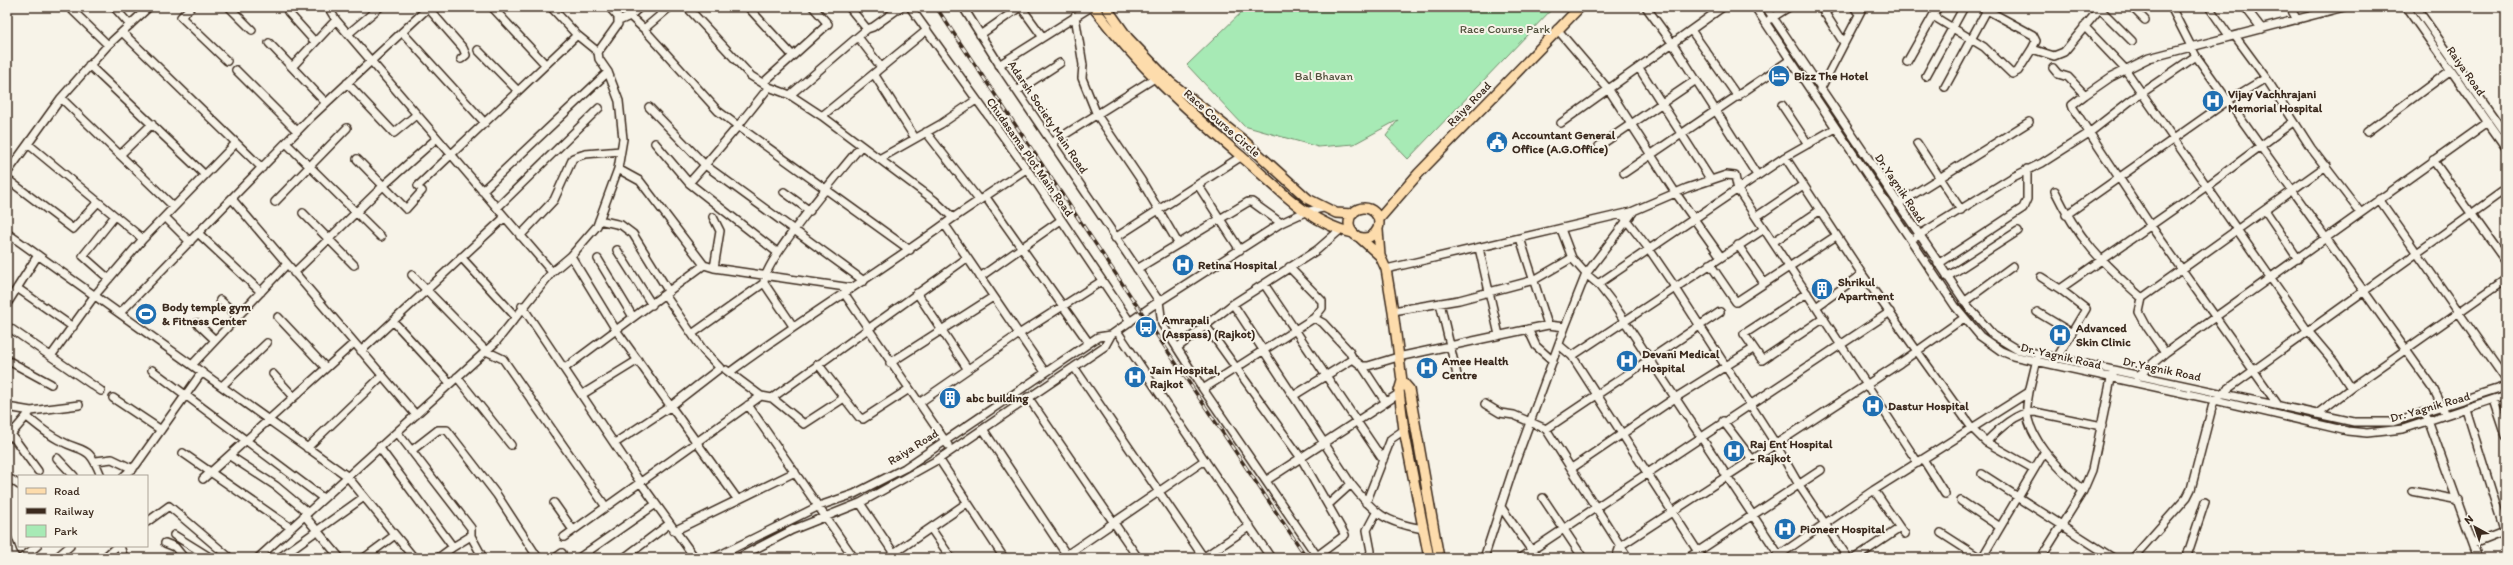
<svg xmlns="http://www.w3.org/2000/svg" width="2513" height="565" font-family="Itim,sans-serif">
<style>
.green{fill:#a7eab5;stroke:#718a6a}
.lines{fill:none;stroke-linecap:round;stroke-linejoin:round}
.minor-casing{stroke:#3b2a1e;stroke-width:10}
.major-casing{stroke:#3b2a1e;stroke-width:12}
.minor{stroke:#f7f3e8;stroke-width:7}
.major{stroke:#fddcac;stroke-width:9}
.rail-casing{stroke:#3b2a1e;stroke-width:3.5}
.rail{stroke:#f7f3e8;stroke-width:2;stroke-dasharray:6;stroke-linecap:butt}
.labels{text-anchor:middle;stroke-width:4;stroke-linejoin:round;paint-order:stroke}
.park-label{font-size:12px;fill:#51503c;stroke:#f7f3e8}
.street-label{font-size:12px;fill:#3b2a1e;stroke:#f7f3e8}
.poi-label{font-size:12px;font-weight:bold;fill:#3b2a1e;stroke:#f7f3e8;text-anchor:start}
</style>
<rect width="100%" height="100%" fill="#f7f3e8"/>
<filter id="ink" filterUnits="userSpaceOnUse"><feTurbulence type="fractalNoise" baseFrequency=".025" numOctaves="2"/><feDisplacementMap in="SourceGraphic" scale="8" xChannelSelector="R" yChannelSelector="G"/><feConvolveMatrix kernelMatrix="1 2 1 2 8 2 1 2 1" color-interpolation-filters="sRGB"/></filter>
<g filter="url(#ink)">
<path class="green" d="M1247,7H1554L1408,159L1386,136L1398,120L1354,144L1318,147L1244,126L1187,65Z"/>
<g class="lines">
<g class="minor-casing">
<path id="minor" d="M69,7L108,45
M114,7L130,25
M191,7L181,17L227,61
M229,7L252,30
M328,7L336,20L552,272
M492,7L545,64
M551,7L577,35
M687,7L751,76L769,87
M748,7L793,56
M849,7L867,29L873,27L901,7
M910,7L1036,182L1130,322
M963,7L1004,72L1159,301L1162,324L1203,389L1317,556L1345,535L1301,458L1206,326
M1021,7L1042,36
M1646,7L1673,44L1757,175
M1755,7L1955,306L1980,336L2001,351L2013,356L2215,400L2347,431L2367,433L2403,429L2506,395
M1766,7L1967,305L1993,335L2016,349L2354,422H2393L2506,386
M1821,7L1844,43
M1854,7L1859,14
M2098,7L2132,41
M2132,7L2145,20
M2171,7L2196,56L2433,388L2444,410
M2209,7L2230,37
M2245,7L2262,29
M2290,7L2297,20
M2406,7L2506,148
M2416,7L2506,135
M428,8L463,48L466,55L461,59
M1987,10L2033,35L2036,41L2032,49L2054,56L2064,52L2101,7
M288,12L315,42
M1824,13L1832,7
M630,16L640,7
M1075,16L1083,65L1082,78L1097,115L1141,180L1178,243
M1933,16L1984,47L2012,74L2018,71L2032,49
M1770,19L1789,7
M619,21L630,16L644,29L670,7
M2084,26L2125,69L2307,330L2334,362L2351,388
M644,29L718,111L738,126L705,165L864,281
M867,29L790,95L822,116L927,30
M1557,29L1609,90L1675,192L1721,257
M1691,30L1738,97
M122,32L262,168
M402,32L485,123
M348,34L380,7
M980,35L1020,7
M2235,36L2266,78L2311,148L2360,212
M858,37L881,67
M269,43L326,103
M478,50L517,90
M1907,62L1938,7
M89,65L205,175
M999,65L1091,7
M292,67L336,20
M1639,68L1711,180
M2053,68L2058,74L2068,77L2085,95L2111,77L2149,58L2344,7
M236,70L297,131
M874,74L915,138
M1926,76L1964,7
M347,83L394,133L416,115
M763,83L828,24L813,7
M1945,87L1987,10L1981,7
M1820,90L1863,7
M1017,91L1060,63
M790,95L769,87L738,126L910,250
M2085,95L2072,105L2073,108L2151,226L2278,405
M61,98L174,207
M1782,105L1808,144
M649,107L705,165L689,183
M1561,123L1723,7
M926,132L979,200
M2367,132L2451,70
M1053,142L1158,76
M286,143L381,237
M655,143L689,183L778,253
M1917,143L1961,210
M28,144L143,239L95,295L51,356
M1599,146L1696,80
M120,155L152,124
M1785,157L1862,274L1972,428L1986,442L2034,469
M357,159L406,209L422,191
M879,159L941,124L976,100
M2433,160L2506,262
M618,169L640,181L704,265L714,268L852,288
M7,173L61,98L108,45L149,7
M1624,173L1790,60
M7,179L73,229L98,202
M1198,185L1240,250
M418,186L577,35L598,52
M482,191L608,72
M2055,191C2078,239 2102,263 2142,298L2139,312L2147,327L2165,353
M784,192L810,211
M985,196L1089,343
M232,199L416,415
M2379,199L2506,380
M275,202L347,128
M1898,204L2029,122
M497,208L599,108
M2265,210L2298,259
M1634,211L1586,274L1598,284L1612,302L1781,558
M303,213L354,265
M2066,215L2229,100L2266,78
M165,217L190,242
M713,217L720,231L714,268
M1624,217L1649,249L1675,287L1775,443L1799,485L1848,558
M1756,217L1803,185
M953,218L1026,169
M599,220L621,225L633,234L669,292
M945,225L1045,372
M1561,229L1572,258
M1764,229L1816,307L1862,274
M7,233L347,476L414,558
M198,233L261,292
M520,236L554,200L573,158L585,154L621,151
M1916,237L2013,177L2042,163L2089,133L2130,101L2196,56
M1115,238L1242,156
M1520,238L1548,325
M143,239L236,143
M1773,242L1819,211
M1738,245L1764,283
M1479,248L1499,335
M617,250L652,305
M571,256L616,330L704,265
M461,257L515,316
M598,259L633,317
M1710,264L1736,302L1836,236
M1938,264L2023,208L2027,199V169
M1137,269L1248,202H1252L1281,223
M1386,269L1631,212L1687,188L1726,175L1735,176L1738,190L1764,229L1572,356
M294,273L383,186L437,138
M412,275L486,351L503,359L606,507
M980,277L1061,220
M1947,277L2018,231
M2041,277L2060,289
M109,279L83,256L115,216
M1264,284L1383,460
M1598,284L1785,157L1836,128
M17,288L73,327
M844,293L948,445
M917,293L967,368
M1807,293L1744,334L1762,360L1824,318
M2142,298L2326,166
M220,300L238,316
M1964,302L2013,266
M1440,303L1457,375
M7,304L38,255
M1233,304L1351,484C1375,514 1384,522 1423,529
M522,306L640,482L695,558
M1816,307L1918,463
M2037,312L2072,333
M120,313L310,118L429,7
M278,317L326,368
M1314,318L1323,323L1349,351L1353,359L1362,366H1368L1398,357L1548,325L1565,327L1586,274L1572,258L1534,280L1459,300L1393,311
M393,321L450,383
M197,323L215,340
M7,326L101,391
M793,326L764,283C762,263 844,167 861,146
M1528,329L1536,346L1553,361
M1117,331L1271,558
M692,334L764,283
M1559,345L1572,356L1702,558
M1177,348L1233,304L1317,250L1340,230
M361,351L504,218
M7,360L51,384
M2055,361L2086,309L2060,289L2207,186L2293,122
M890,363L993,297
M818,364L859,417L863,419L909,389
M192,365L287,264
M1362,366L1385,401
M1074,367L1204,558
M565,368L616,330L738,500
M152,370L323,498
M726,370L761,396L772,398L804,424L844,398
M730,372C803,318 880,272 953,218L934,200L822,116
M273,374L294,397
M457,377L511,445
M2137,377L2165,353L2488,122
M222,386L267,343
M1203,389L1314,318L1322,308V301L1289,267
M2029,392C2028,399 2026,407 2027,414C2032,445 2062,470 2083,491L2092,470L2112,374
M583,394L638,360
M1293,396L1353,359
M1028,397L1138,558
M113,398L161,430
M772,398L967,258
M2494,400L2506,436
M919,403L1019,334L1102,281
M1485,404L1500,413L1514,415L1546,429L1628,558
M748,405L854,558
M7,407L31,411
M2466,409L2506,537
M2317,414L2351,388L2506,279
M27,417C37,425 47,434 59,440C84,454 88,443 101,476
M2427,417L2478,558
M1723,421L1752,459
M983,429L1068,557
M1546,429L1720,312
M397,432L471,528V536L453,547
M11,434L38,471
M7,439L31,411L79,405
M1986,442C1999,429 2016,412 2035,412L2102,426
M615,443L671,406L720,368L703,350L665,295
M379,447L453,547L438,558
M307,448L382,376
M411,451L438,430H447L497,495L538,558
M183,453L291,528
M230,456L276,486L307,512
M57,458L74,476
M939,459L1004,558
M1923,459L1945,494
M96,461L112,459L133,469
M1572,468L1675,398L1753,349
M1982,474L2113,558
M124,476L136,465L202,372
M203,479L354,343
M12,480L19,485
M1267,480L1400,393
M1874,490L1900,528
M2412,491L2459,500
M1543,498L1583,558
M1961,501L2000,527
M554,503L573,530
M860,503L897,558
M1366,503L1391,439L1404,430
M1329,504L1351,484
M1501,507L1537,558
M304,515L340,558
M147,522L169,506L230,558
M932,530L951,558
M674,531L795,472
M1941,533L1980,558
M174,535L211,558
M471,536L483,558
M7,537L15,558
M564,537L761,396
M165,543L175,547L184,558
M2473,544L2506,531
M120,546L124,558
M894,553L967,503
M2188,553L2205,502
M580,557L656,504
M22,558L37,546
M56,558L70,546
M104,558L117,546
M258,558L496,342L552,272L571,256L597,226L618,169L623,139L619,101L608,72L599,59L598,52L618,24V17L609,7
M279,558L364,497
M364,558L395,535
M555,558L562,553
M624,558L669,524
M714,558L819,506L854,494L905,468L1098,337L1111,335
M738,558L792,530L860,503L939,459L1105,346L1111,335L1152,306L1281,223L1305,212L1323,208
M1062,558L1205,460
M1203,558L1250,526
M1369,558L1371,551L1367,530L1376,513
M1484,558L1515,463L1565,327
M1520,558L1890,312
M1616,558L1620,546L1900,363L1964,318
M1688,558L1821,470
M1775,558L1874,490L2029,392L2037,359
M1855,558L1900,528L1905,534
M1982,558L2045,451
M2041,558L2083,491
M2133,558L2187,497L2191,489L2213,404L2218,396L2506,189"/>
</g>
<g class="major-casing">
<path id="major" d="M1093,7C1139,67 1185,108 1242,157C1277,186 1307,223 1353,233
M1106,7L1128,38L1170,82L1243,140L1308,199L1336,213L1353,214
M1349 223a15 15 0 1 1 30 0a15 15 0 1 1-30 0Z
M1379,219L1418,174L1580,7
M1378,230L1380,256L1386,269L1393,311L1402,381L1399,391L1404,430L1429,558
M1360,238L1380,256
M1402,381L1409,389L1439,558"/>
</g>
<use href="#minor" class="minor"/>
<use href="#major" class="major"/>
<g class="rail-casing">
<path id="rail" d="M936,7L1307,558"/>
</g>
<use href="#rail" class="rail"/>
</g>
</g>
<defs>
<g id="hotel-disc" transform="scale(1.15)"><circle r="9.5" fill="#1f6fb2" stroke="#f7f3e8"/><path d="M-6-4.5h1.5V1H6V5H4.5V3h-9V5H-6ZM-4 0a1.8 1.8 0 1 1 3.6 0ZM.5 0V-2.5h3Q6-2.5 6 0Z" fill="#fff"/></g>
<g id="hospital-disc" transform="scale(1.15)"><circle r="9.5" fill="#1f6fb2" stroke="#f7f3e8"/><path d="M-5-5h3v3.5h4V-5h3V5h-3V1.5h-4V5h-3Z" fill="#fff"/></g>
<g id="civic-disc" transform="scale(1.15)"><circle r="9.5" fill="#1f6fb2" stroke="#f7f3e8"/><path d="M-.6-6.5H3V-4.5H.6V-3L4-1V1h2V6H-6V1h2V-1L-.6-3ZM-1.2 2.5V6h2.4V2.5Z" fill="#fff"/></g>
<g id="building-disc" transform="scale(1.15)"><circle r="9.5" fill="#1f6fb2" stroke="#f7f3e8"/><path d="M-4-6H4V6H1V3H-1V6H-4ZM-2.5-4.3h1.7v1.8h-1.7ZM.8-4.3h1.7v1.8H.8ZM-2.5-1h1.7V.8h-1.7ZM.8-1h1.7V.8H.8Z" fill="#fff"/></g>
<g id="stadium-disc" transform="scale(1.15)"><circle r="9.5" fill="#1f6fb2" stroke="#f7f3e8"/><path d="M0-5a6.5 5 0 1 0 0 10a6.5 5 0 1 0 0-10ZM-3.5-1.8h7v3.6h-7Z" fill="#fff"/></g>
<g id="bus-disc" transform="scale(1.15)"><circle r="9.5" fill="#1f6fb2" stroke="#f7f3e8"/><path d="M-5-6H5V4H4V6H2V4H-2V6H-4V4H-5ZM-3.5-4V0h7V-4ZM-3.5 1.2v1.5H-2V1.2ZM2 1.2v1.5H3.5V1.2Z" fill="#fff"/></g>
</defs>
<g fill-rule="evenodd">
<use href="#hotel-disc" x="1779" y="76"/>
<use href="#hospital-disc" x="2213" y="101"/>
<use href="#civic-disc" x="1497" y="142"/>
<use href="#hospital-disc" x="1183" y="265"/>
<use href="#building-disc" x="1822" y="289"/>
<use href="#stadium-disc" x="146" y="314"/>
<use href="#bus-disc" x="1146" y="327"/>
<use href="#hospital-disc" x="2060" y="335"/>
<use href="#hospital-disc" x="1627" y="361"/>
<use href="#hospital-disc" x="1427" y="368"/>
<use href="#hospital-disc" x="1135" y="377"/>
<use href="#building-disc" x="950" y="398"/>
<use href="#hospital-disc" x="1873" y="406"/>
<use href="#hospital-disc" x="1734" y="451"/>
<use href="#hospital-disc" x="1785" y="529"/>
</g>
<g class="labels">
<g class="park-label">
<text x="1505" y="33">Race Course Park</text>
<text x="1324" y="80">Bal Bhavan</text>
</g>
<g class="street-label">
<text transform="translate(2466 71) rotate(55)" y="4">Raiya Road</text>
<text transform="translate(1469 104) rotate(-46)" y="4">Raiya Road</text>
<text transform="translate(1048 117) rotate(56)" y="4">Adarsh Society Main Road</text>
<text transform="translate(1222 123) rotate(41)" y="4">Race Course Circle</text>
<text transform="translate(1030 157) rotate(55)" y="4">Chudasama Plot Main Road</text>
<text transform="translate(1900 188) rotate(56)" y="4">Dr.Yagnik Road</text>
<text transform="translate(2061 356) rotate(13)" y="4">Dr. Yagnik Road</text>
<text transform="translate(2162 369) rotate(12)" y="4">Dr.Yagnik Road</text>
<text transform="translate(2430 407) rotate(-16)" y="4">Dr. Yagnik Road</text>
<text transform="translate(913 447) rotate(-32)" y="4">Raiya Road</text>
</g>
<g class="poi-label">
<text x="1794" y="80">Bizz The Hotel</text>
<text x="2228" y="98">Vijay Vachhrajani<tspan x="2228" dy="14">Memorial Hospital</tspan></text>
<text x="1512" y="139">Accountant General<tspan x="1512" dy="14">Office (A.G.Office)</tspan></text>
<text x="1198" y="269">Retina Hospital</text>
<text x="1838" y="286">Shrikul<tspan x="1838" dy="14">Apartment</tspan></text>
<text x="162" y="311">Body temple gym<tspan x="162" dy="14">&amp; Fitness Center</tspan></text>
<text x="1162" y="324">Amrapali<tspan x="1162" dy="14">(Asspass) (Rajkot)</tspan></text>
<text x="2076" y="332">Advanced<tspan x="2076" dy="14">Skin Clinic</tspan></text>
<text x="1642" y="358">Devani Medical<tspan x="1642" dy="14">Hospital</tspan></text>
<text x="1442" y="365">Amee Health<tspan x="1442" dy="14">Centre</tspan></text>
<text x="1150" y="374">Jain Hospital,<tspan x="1150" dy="14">Rajkot</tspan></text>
<text x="966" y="402">abc building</text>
<text x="1888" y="410">Dastur Hospital</text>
<text x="1750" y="448">Raj Ent Hospital<tspan x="1750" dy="14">- Rajkot</tspan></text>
<text x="1800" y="533">Pioneer Hospital</text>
</g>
</g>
<rect width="2513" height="565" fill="none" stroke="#f7f3e8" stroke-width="24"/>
<rect x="12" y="12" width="2489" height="541" fill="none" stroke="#3b2a1e" stroke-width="1.5" filter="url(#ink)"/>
<rect x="18" y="475" width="130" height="72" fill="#f7f3e8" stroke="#aca397"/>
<rect x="26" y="488" width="20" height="6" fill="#fddcac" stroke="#aca397"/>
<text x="54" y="495" font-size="12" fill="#3b2a1e">Road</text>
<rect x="26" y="508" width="20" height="6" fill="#3b2a1e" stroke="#aca397"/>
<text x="54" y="515" font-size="12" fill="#3b2a1e">Railway</text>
<rect x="26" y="525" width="20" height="12" fill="#a7eab5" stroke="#aca397"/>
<text x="54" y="535" font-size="12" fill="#3b2a1e">Park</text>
<g transform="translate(2475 527) rotate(320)" stroke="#f7f3e8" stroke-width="3" paint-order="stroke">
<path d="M0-3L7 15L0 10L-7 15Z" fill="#3b2a1e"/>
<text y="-6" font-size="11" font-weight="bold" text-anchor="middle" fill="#3b2a1e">N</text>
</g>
</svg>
